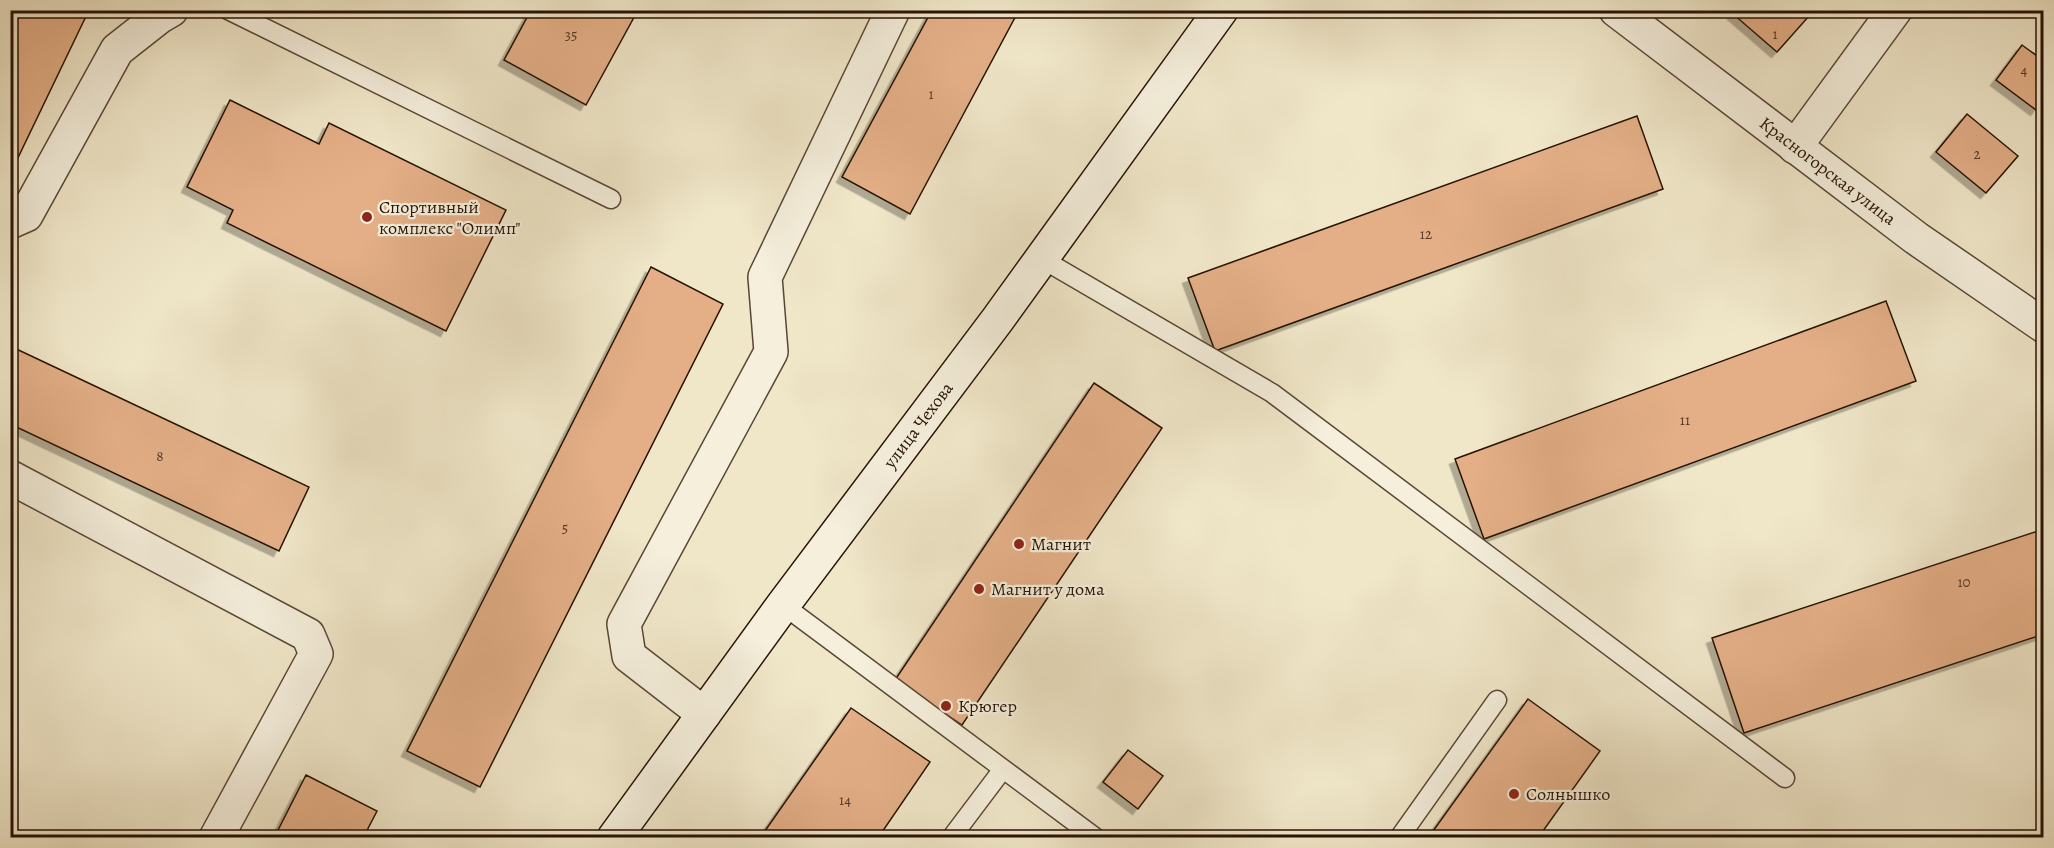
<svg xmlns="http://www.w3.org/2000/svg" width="2054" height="848" font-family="Alegreya,serif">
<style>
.building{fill:#e4af87;stroke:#271204;stroke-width:1.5;filter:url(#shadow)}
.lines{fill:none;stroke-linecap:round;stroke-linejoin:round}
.lane-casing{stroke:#594735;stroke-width:21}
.street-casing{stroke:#594735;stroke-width:36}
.secondary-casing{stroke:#271204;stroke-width:36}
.lane{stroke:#f5efdc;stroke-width:18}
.street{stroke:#f5efdc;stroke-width:33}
.secondary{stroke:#f5efdc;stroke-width:33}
.poi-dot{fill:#8f2418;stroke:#f5efdc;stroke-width:2}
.labels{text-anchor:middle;stroke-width:4.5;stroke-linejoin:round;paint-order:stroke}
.number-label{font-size:15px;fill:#563925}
.street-label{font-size:18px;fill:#271204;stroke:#f5efdc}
.poi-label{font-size:18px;fill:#271204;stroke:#f5efdc;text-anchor:start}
</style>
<defs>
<filter id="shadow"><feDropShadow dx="-5.5" dy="5.5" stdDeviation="0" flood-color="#0004"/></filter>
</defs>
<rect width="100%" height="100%" fill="#f0e7c9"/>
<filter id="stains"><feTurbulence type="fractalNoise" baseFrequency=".00333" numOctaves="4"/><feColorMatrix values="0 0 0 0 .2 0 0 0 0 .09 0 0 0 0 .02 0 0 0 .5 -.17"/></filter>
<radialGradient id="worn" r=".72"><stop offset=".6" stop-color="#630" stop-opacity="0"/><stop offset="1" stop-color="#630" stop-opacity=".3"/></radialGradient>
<path class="building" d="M10,10H89L13,168L10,167Z
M531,10H638L586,105L504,60Z
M932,10H1019L910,214L842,177Z
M1736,10H1803L1809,16L1777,52L1733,14Z
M2022,45L2044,61V99L2036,110L1996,80Z
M230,100L319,144L329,123L506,210L446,331L227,223L233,210L187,187Z
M1967,114L2018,156L1986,193L1936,152Z
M1637,116L1663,189L1215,351L1188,278Z
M651,267L723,304L480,787L407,751Z
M1886,301L1916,381L1484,539L1455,459Z
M10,346L309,487L279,551L10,424Z
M1094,383L1162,428L962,725L895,680Z
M2044,529V634L1744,733L1712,638Z
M1528,699L1600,751L1538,838H1428Z
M851,708L930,762L878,838H760Z
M1128,750L1163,776L1138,809L1103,782Z
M306,775L377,811L363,838H274Z"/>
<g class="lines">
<g class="lane-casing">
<path id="lane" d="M228,10L611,199
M1042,259L1272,393L1785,778
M783,605L1096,838
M951,838L1003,769
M1399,838L1497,700"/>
</g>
<g class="street-casing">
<g id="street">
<path id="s1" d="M1616,10L1916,238L2044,326"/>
<path d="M1795,147L1895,10"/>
<path d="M10,222L26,215L117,50L159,17L171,10"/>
<path d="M10,477L308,635L316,654L216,838"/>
<path d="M704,714L629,656L624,624L771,352L765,277L893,10"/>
</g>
</g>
<g class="secondary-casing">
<g id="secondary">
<path id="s2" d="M614,838L783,605L998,319L1221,10"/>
</g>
</g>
<use href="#lane" class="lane"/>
<use href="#street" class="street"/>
<use href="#secondary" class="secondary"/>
</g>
<g class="poi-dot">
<circle cx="367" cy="217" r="6"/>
<circle cx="1019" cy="544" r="6"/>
<circle cx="979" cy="589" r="6"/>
<circle cx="946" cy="706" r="6"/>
<circle cx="1514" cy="794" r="6"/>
</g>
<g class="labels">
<g class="number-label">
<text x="1775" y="39">1</text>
<text x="571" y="40">35</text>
<text x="2024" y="75">4</text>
<text x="931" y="99">1</text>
<text x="1977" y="159">2</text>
<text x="1426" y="239">12</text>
<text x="1685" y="425">11</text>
<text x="160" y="461">8</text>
<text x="565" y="533">5</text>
<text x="1964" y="587">10</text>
<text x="845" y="805">14</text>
</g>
<g class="street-label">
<text dy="6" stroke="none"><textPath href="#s1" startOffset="266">Красногорская улица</textPath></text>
<text dy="6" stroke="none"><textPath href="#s2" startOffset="513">улица Чехова</textPath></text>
</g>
<g class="poi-label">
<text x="379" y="213">Спортивный<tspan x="379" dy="21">комплекс "Олимп"</tspan></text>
<text x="1031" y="550">Магнит</text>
<text x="991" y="595">Магнит у дома</text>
<text x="958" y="712">Крюгер</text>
<text x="1526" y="800">Солнышко</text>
</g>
</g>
<rect width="2054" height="848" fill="none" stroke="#f0e7c9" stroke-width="36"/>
<rect x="12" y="12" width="2030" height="824" fill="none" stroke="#271204" stroke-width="3"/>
<rect x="18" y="18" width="2018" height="812" fill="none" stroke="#271204" stroke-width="1.5"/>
<rect width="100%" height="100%" filter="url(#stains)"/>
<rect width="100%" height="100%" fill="url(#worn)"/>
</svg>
